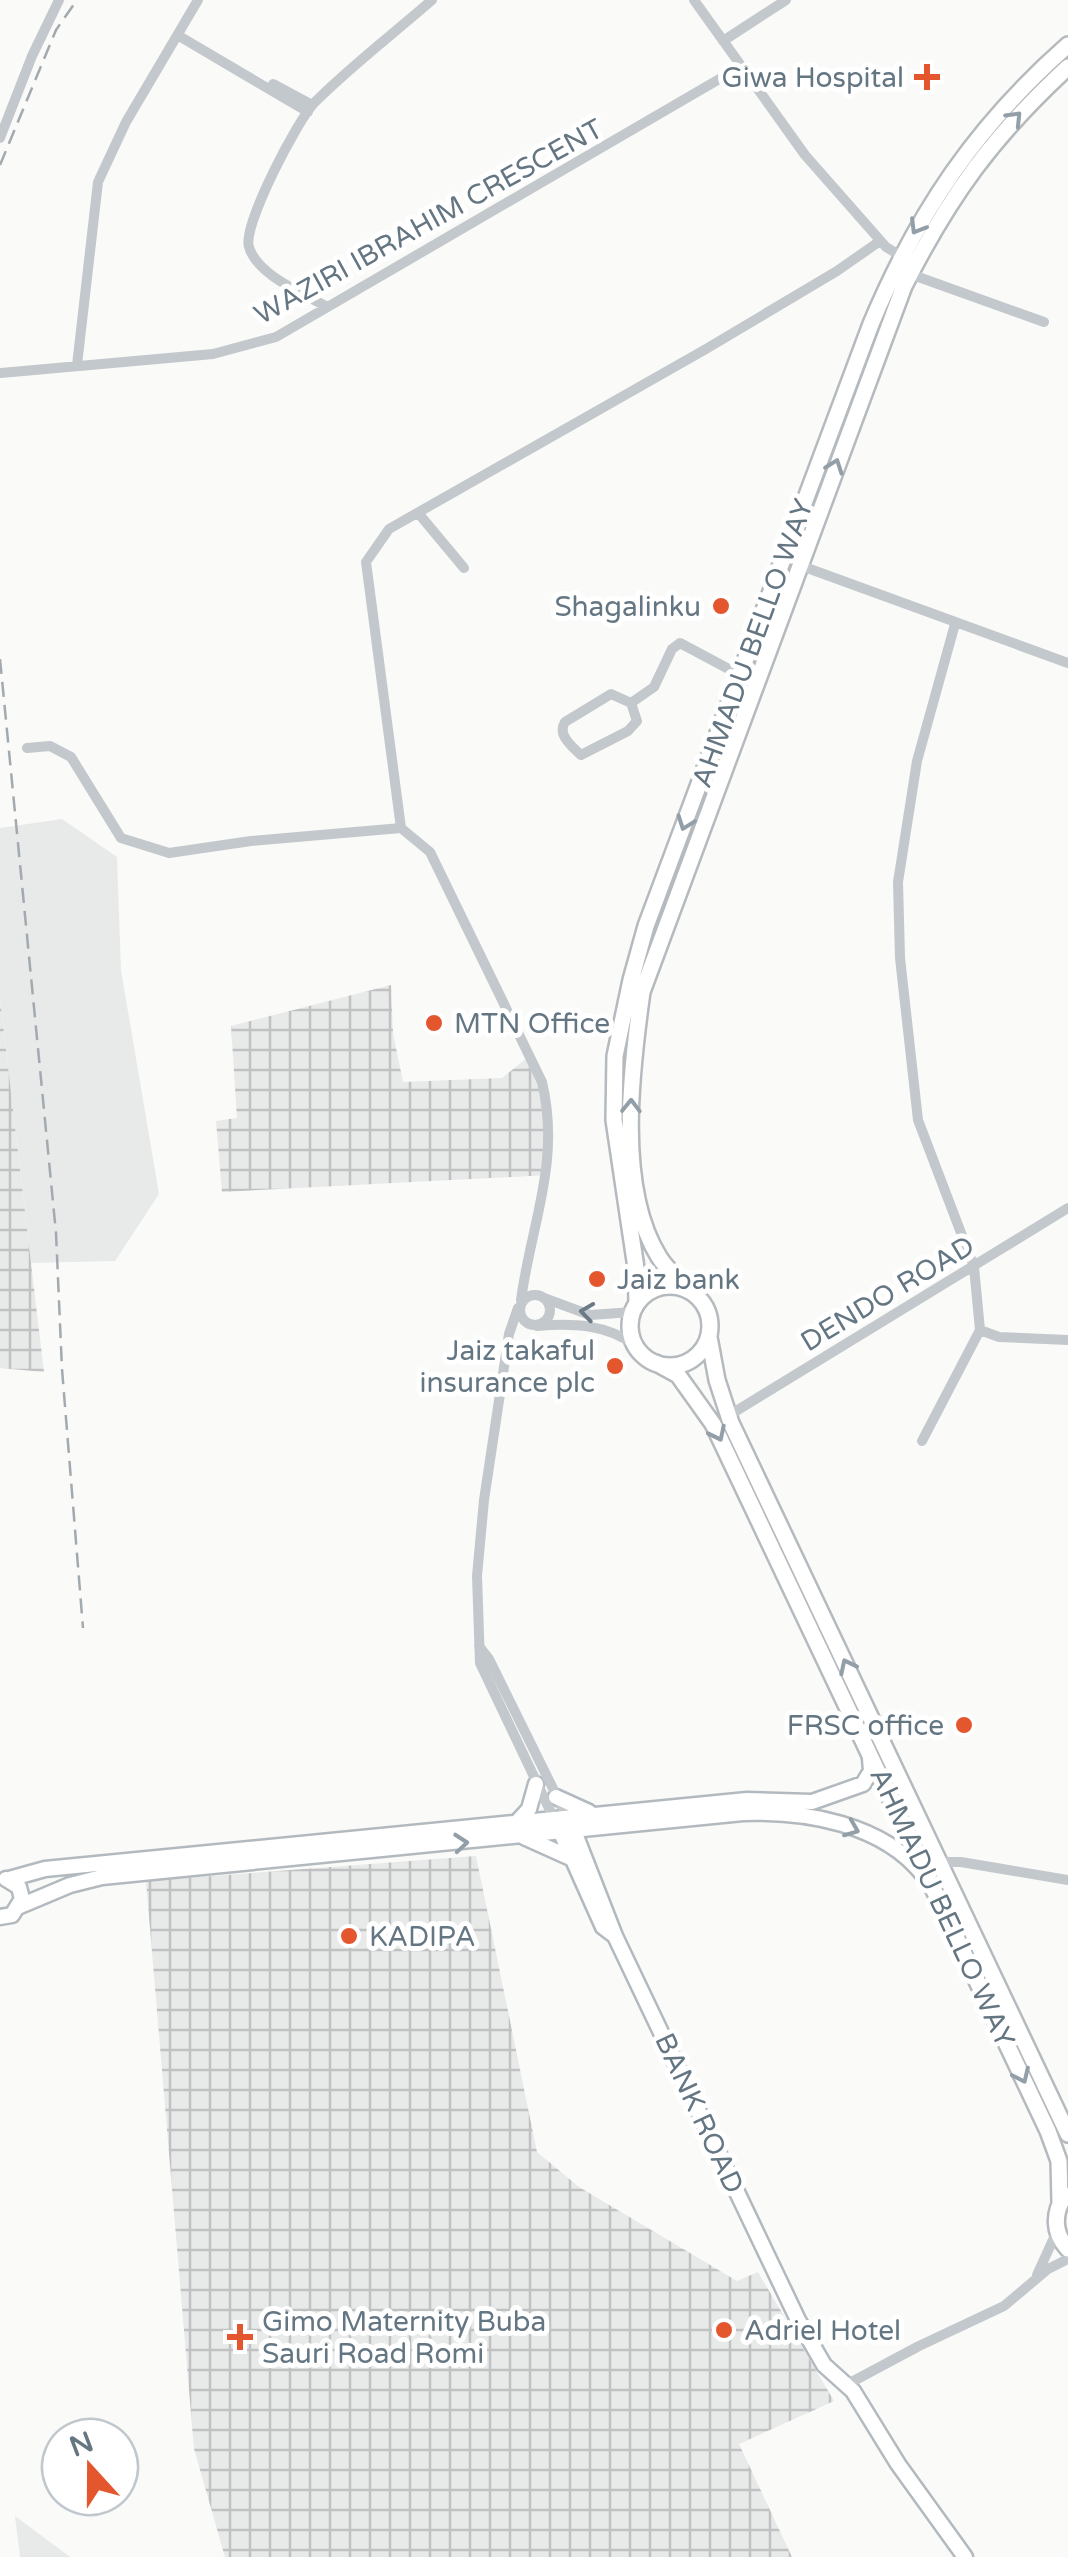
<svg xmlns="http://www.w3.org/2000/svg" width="1068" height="2557" font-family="'Varela Round',sans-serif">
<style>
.built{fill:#e8e9e9}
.industrial{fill:url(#industrial-grid)}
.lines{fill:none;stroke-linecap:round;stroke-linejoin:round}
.secondary-casing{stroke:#b3babf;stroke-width:19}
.primary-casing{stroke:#b5babe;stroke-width:20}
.street{stroke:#c3c8cc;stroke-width:10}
.secondary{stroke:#fff;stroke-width:14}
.primary{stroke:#fff;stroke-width:15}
.rail{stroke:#a2aab0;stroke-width:2.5;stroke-dasharray:15 8;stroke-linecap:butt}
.oneway{stroke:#939fa8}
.oneway2{stroke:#6a7a87}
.poi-dot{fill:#e4572e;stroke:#fff;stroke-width:4}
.labels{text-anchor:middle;stroke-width:10;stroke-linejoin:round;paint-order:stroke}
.poi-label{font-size:28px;fill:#657683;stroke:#fff;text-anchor:start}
.street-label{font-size:28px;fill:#657683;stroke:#fff}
</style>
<defs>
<pattern id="industrial-grid" width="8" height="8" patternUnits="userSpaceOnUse" patternTransform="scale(2.5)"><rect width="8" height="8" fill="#e8e9e9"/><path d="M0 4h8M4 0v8" fill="none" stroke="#c0c1c2"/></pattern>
</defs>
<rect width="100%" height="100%" fill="#fafaf8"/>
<path class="built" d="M62,819L117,857L121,970L159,1194L115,1261L31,1263L0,998V828Z
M15,2516L70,2557H20Z"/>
<path class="industrial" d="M391,985L393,1033L403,1082L502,1078L527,1058L547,1101L549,1175L222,1192L216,1121L237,1118L231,1026Z
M0,998L31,1263L44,1372L0,1368Z
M476,1856L537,2152L579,2187L737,2281L758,2272L834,2401L739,2444L792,2557H225L194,2449L146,1881Z"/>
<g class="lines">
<g class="secondary-casing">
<path id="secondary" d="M556,1797L589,1812
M517,1822L529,1809L536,1784
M574,1831L615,1936
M561,1833L603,1927L615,1936L798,2320L824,2365L853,2391L898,2464L965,2557
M524,1837L573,1859
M9,1879L45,1869L747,1800L812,1802L863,1784L871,1771L870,1758
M20,1906L70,1885L102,1877L743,1813C805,1811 883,1823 924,1876
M0,1917L12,1915L22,1899L19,1887L6,1879"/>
</g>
<g class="primary-casing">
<path id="primary" d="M630 1326a40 40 0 1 1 80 0a40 40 0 1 1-80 0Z
M691,1291C680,1281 667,1270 659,1257C616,1188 631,1070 642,992L904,286C950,195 993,136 1068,67
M637,1303L636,1268L614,1120L615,1056L631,980L646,926L871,324C918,212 976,126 1068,45
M709,1337L717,1380L731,1423L1068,2134
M656,1363L678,1375L713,1424L1048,2131L1059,2161L1060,2202
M1065,2195C1053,2213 1053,2233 1068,2249"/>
</g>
<path class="street" d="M694,0L805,155L886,247L901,256
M179,36L308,112
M723,41L786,0
M273,84L312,105
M0,138L32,56L59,0
M910,274L1044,322
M327,307C303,293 257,275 249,247C242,226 298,119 315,102C351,66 393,34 432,0
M77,365L98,182L126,122L198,0
M1,373L213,354L276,337L740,67
M419,514L464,568
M799,565L1068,663
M955,624L917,761L898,882L900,958L918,1120L974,1267L980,1330L999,1337L1068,1340
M611,694L631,703L637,721L628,731L581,755C571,746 557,734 565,722Z
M631,703L654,687L672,649L680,643L740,675
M27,748L50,746L71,757L121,838L169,853L251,841L401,828L430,852L542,1082C561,1162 531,1224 521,1300
M401,828L366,562L389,529L706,349L837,271L880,241
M520 1310a15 15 0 1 1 30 0a15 15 0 1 1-30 0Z
M544,1298L590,1315L633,1312
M518,1308L509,1334L484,1500L477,1576L480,1663L556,1823
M537,1326C573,1323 607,1324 636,1346
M728,1416L1068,1208
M922,1441L980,1330
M479,1646L489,1659L569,1821
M941,1862H961L1068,1880
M1037,2275L1057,2231
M846,2385L919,2346L1004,2306L1048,2269L1068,2259"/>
<use href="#secondary" class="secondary"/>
<use href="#primary" class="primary"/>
<path class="rail" d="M0,165L56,30L77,0
M0,659L56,1233L62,1369L83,1628"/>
</g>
<defs><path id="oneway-chevron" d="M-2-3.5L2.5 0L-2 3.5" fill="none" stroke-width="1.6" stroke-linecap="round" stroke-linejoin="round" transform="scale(2.5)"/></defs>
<g class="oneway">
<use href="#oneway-chevron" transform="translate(1015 118) rotate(-46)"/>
<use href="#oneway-chevron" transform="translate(917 227) rotate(121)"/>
<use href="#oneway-chevron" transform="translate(835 466) rotate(-70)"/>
<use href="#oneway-chevron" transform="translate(685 823) rotate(110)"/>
<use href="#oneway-chevron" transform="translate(631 1106) rotate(-89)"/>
<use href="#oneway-chevron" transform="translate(718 1434) rotate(64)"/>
<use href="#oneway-chevron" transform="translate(847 1666) rotate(-116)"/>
<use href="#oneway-chevron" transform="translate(852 1829) rotate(22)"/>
<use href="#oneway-chevron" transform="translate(461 1843) rotate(-5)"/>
<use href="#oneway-chevron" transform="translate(1022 2076) rotate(65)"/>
</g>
<use class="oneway2" href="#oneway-chevron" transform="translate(587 1312) rotate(-172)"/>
<g class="poi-dot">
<path d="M922 62h10v10h10v10h-10v10h-10v-10h-10v-10h10z"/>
<circle cx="721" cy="606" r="10"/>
<circle cx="434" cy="1023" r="10"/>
<circle cx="597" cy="1279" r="10"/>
<circle cx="615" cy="1366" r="10"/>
<circle cx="964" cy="1725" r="10"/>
<circle cx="349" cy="1936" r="10"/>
<circle cx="724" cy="2330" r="10"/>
<path d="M235 2322h10v10h10v10h-10v10h-10v-10h-10v-10h10z"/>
</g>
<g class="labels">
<g class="poi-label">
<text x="904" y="87" text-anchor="end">Giwa Hospital</text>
<text x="701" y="616" text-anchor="end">Shagalinku</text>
<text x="454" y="1033">MTN Office</text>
<text x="617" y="1289">Jaiz bank</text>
<text x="595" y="1360" text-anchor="end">Jaiz takaful<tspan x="595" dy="32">insurance plc</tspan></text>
<text x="944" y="1735" text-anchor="end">FRSC office</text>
<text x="369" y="1946">KADIPA</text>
<text x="262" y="2331">Gimo Maternity Buba<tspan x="262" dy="32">Sauri Road Romi</tspan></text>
<text x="744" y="2340">Adriel Hotel</text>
</g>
<g class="street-label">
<text transform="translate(428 221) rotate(-29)" y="10">WAZIRI IBRAHIM CRESCENT</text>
<text transform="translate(752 643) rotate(-70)" y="10">AHMADU BELLO WAY</text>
<text transform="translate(887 1293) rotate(-31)" y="10">DENDO ROAD</text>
<text transform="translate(943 1907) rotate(65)" y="10">AHMADU BELLO WAY</text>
<text transform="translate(700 2113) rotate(65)" y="10">BANK ROAD</text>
</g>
</g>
<g transform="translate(90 2467) rotate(339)"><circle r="48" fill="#ffffff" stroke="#c1c8cd" stroke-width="2.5"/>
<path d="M0-8L18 38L0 25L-18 38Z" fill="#e4572e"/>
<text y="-15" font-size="28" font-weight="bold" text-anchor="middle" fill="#657683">N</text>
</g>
</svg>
